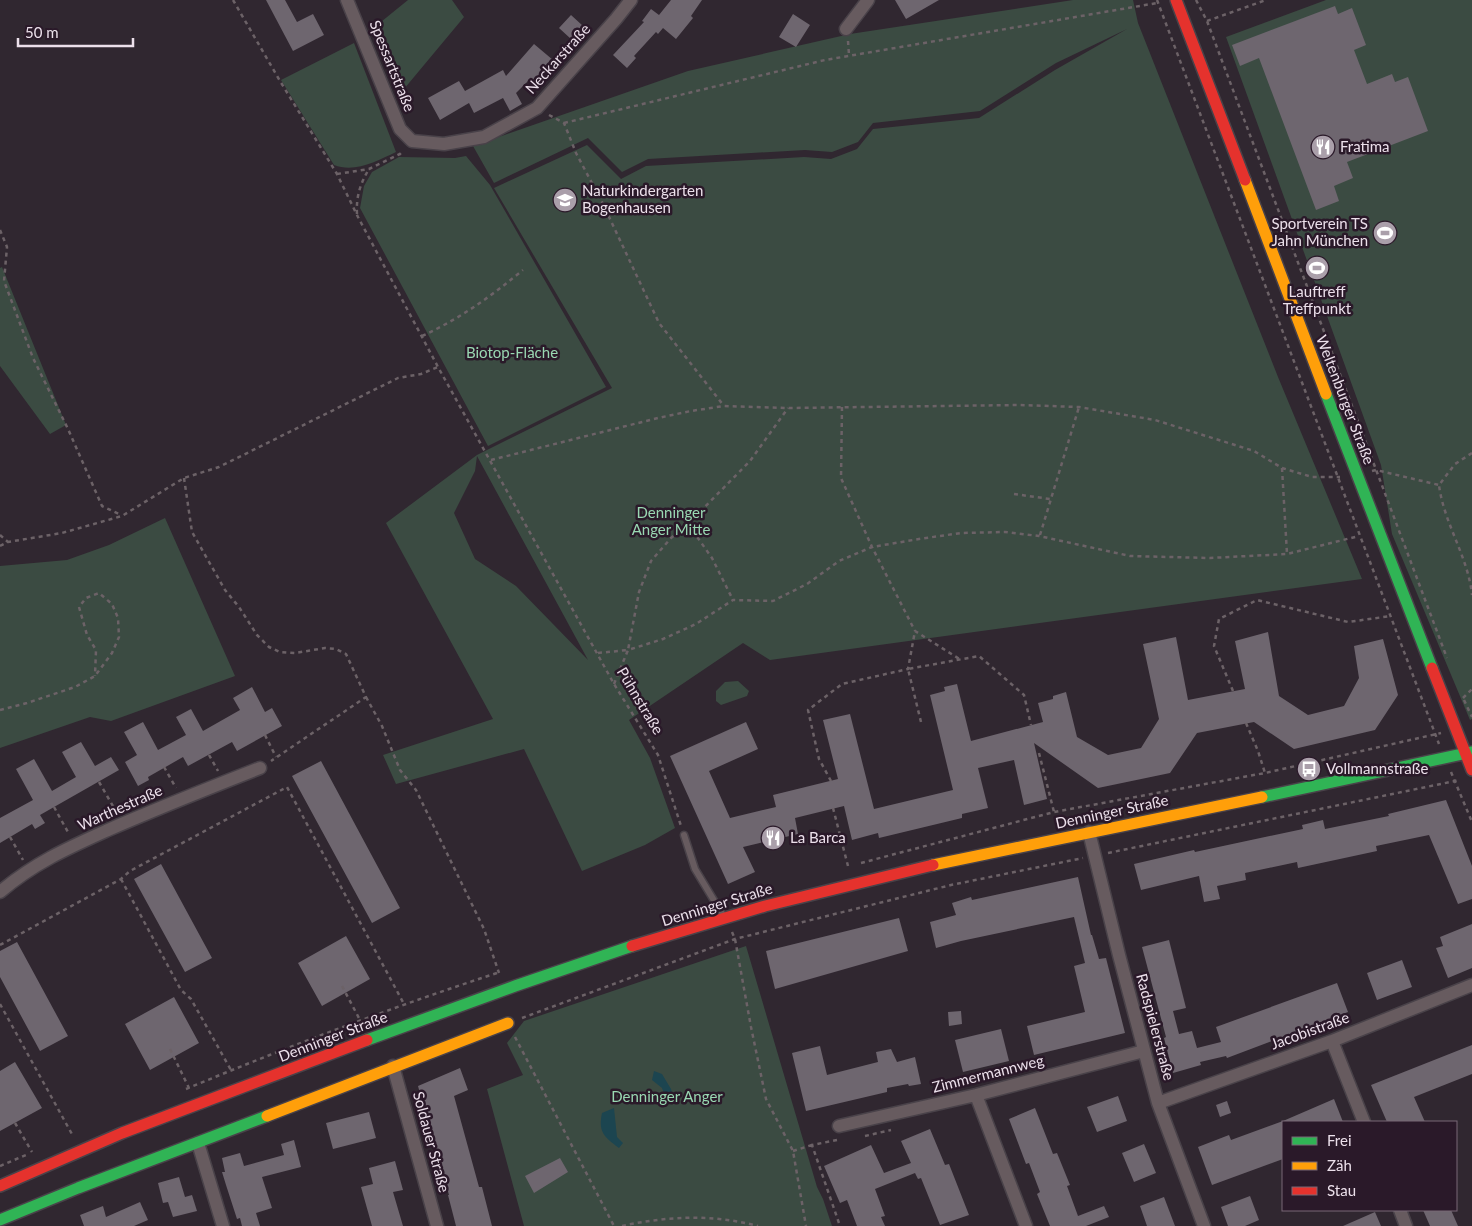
<svg xmlns="http://www.w3.org/2000/svg" width="1472" height="1226" font-family="Lato,sans-serif">
<style>
.green{fill:#3b4b42;fill-rule:evenodd}
.water{fill:#1c4550}
.building{fill:#6e666f}
.lines{fill:none;stroke-linecap:round;stroke-linejoin:round}
.lane-casing{stroke:#494249;stroke-width:9}
.street-casing{stroke:#494249;stroke-width:15}
.fast-casing{stroke:#494249;stroke-width:14}
.slow-casing{stroke:#494249;stroke-width:14}
.jam-casing{stroke:#494249;stroke-width:14}
.path{stroke:#6c6267;stroke-width:2.5;stroke-dasharray:4 4;stroke-linecap:butt}
.lane{stroke:#675b5f;stroke-width:6}
.street{stroke:#675b5f;stroke-width:12}
.fast{stroke:#30b455;stroke-width:11}
.slow{stroke:#ff9f0a;stroke-width:11}
.jam{stroke:#e5322d;stroke-width:11}
.labels{text-anchor:middle;stroke-width:5;stroke-linejoin:round;paint-order:stroke}
.street-label{font-size:15px;fill:#ece0eb;stroke:#2a1929}
.poi-label{font-size:15px;fill:#ece0eb;stroke:#2a1929;text-anchor:start}
.park-label{font-size:15px;fill:#99d8b2;stroke:#2a1929}
</style>
<rect width="100%" height="100%" fill="#302730"/>
<path class="green" d="M408,0H452L464,17L399,95L371,30Z
M1073,0H1133L1138,23L1278,377L1362,579L770,660L743,643L629,720L650,758L675,828L645,845L582,871L524,749L396,784L383,755L493,719L386,523L477,455L612,388L494,188L587,145L621,179L646,166L804,157L831,159L857,149L873,129L979,118L1055,70L1127,29L1056,63L980,111L873,123L858,142L832,152L805,150L648,159L622,172L588,138L494,183L473,146L688,71L850,34ZM477,456L588,660L516,586L475,559L454,513L475,471Z
M1326,0H1472V719L1470,720L1392,534L1381,465L1226,37Z
M354,43L396,152C377,161 355,173 334,165L281,80Z
M466,156L490,185L606,387L488,446L360,208L364,186L372,172L399,157L455,158Z
M2,267L66,425L50,434L0,366V268Z
M165,518L235,676L111,721L90,717L0,748V566L67,560L109,545Z
M738,681L749,691L747,696L721,705L716,701V691L725,682Z
M746,946L817,1187L823,1199L832,1226H524L487,1089L523,1075L507,1043L524,1021Z"/>
<path class="water" d="M654,1071L662,1074L671,1089L673,1098L666,1099L662,1088L652,1080Z
M614,1108L617,1137L623,1143L619,1148C604,1137 598,1132 602,1113Z"/>
<path class="building" d="M266,0H285L297,22L313,14L324,35L293,51Z
M671,0H702L691,16L693,18L676,39L663,28L658,34L656,32L634,56L636,58L627,68L613,55L644,22L642,21L651,9L659,15Z
M895,0H939L906,19Z
M1335,6L1338,14L1352,8L1366,45L1354,50L1367,84L1392,74L1395,82L1408,77L1428,131L1347,162L1353,178L1334,186L1339,201L1316,210L1259,58L1240,66L1232,45Z
M793,14L810,25L796,47L779,37Z
M571,15L583,26L571,39L559,28Z
M534,44L553,60L533,82L530,79L516,93L522,104L510,111L503,98L474,113L469,103L440,120L428,98L459,81L465,91L503,70L506,76Z
M1268,632L1279,696L1308,715L1344,706L1359,678L1354,646L1383,639L1398,695L1375,730L1294,749L1254,722L1197,733L1170,773L1098,788L1034,743L1047,799L1024,805L1014,760L978,768L988,808L962,814V818L879,838L878,833L852,840L844,806L795,818L798,834L743,847L755,872L728,884L670,756L746,722L758,749L709,771L730,818L776,807L773,795L838,779L823,720L850,714L874,809L953,790L930,695L945,691L944,687L957,684L971,741L1043,722L1038,703L1053,699V696L1066,692L1077,737L1108,755L1141,748L1159,719L1143,644L1176,637L1188,700L1245,689L1235,641Z
M252,687L265,712L272,708L282,726L237,751L232,742L188,766L183,757L148,777L149,780L138,786L125,762L137,755L124,732L143,722L158,750L186,735L176,717L191,709L203,731L240,710L233,698Z
M81,742L95,766L111,757L119,770L40,815L45,823L35,829L32,824L0,843V818L33,800L16,769L34,759L52,791L76,777L62,752Z
M321,761L400,908L372,923L292,776Z
M1446,800L1472,866V899L1458,904L1429,835L1376,846L1377,851L1298,868L1297,862L1245,873L1246,880L1217,886L1220,899L1204,902L1199,876L1141,890L1134,864L1194,850L1195,852L1303,829L1302,825L1323,820L1325,829L1389,816L1388,814Z
M161,864L212,958L185,972L134,879Z
M1078,877L1091,935H1092L1099,959L1106,958L1125,1033L1034,1055L1027,1026L1085,1012L1074,966L1085,963L1074,917L961,941L936,948L930,922L956,915L952,903L971,897L972,900Z
M899,918L908,951L775,989L766,951Z
M1472,924V968L1448,978L1436,948L1443,946L1440,937Z
M346,936L370,979L322,1006L298,963Z
M1169,940L1186,1008L1173,1011L1179,1034L1192,1031L1197,1048L1221,1042L1216,1027L1337,983L1348,1012L1227,1058L1226,1056L1200,1062L1201,1065L1173,1073L1164,1038L1166,1037L1142,947Z
M17,942L68,1036L40,1051L0,977V951Z
M1402,960L1412,987L1377,1000L1367,973Z
M174,997L199,1043L150,1070L125,1024Z
M961,1011L962,1024L949,1026L948,1012Z
M1001,1029L1009,1061L963,1072L955,1040Z
M1472,1045V1074L1414,1097L1425,1122H1387L1371,1085Z
M820,1046L827,1075L878,1062L876,1052L891,1049L897,1062L915,1057L921,1084L909,1086L908,1084L887,1088V1092L806,1111L792,1053Z
M15,1062L42,1108L0,1131V1071Z
M460,1068L468,1090L454,1096L479,1187H482L492,1226H456L448,1195H449L434,1142H433L418,1086Z
M1118,1096L1127,1121L1097,1132L1087,1107Z
M1334,1099L1343,1122H1283V1159L1212,1185L1198,1147L1229,1135L1231,1140L1283,1121Z
M1227,1101L1231,1113L1220,1117L1216,1105Z
M1035,1108L1053,1154L1057,1153L1070,1185L1067,1186L1078,1216L1104,1206L1109,1217L1086,1226H1050L1037,1194L1040,1192L1029,1163L1026,1164L1009,1119Z
M369,1112L376,1138L333,1149L326,1123Z
M930,1129L945,1165L949,1164L969,1215L940,1225L921,1178L918,1179L915,1173L875,1189L885,1216L881,1217L885,1226H857L847,1200L840,1203L824,1166L871,1145L884,1173L911,1163L901,1141Z
M294,1140L301,1167L262,1177L272,1208L256,1213L260,1226H242L240,1218L237,1219L226,1185L222,1172H225L222,1158L240,1153L244,1166L284,1155L281,1144Z
M1144,1144L1156,1173L1134,1182L1122,1153Z
M560,1158L568,1172L534,1193L525,1176Z
M395,1161L403,1190L393,1192L403,1226H372L361,1187L373,1184L369,1168Z
M179,1177L185,1197L192,1195L197,1211L173,1217L168,1202L163,1203L158,1183Z
M1250,1196L1259,1220L1245,1226H1228L1221,1207Z
M1164,1197L1175,1226H1147L1140,1206Z
M140,1202L148,1220L134,1226H84L80,1215L103,1206L106,1217Z
M1423,1210H1451L1458,1226H1430Z
M1375,1212L1381,1226H1343Z"/>
<g class="lines">
<g class="lane-casing">
<path id="lane" d="M684,835L695,869L724,917"/>
</g>
<g class="street-casing">
<path id="street" d="M347,0L400,129L412,141L444,144L484,137L537,108L616,19L631,0
M846,29L868,0
M1089,832L1119,955L1158,1103L1204,1226
M0,892C34,863 68,848 108,830C158,808 209,788 260,768
M1332,1041L1364,1122
M393,1066L437,1226
M976,1095L1026,1226
M1158,1103L1332,1041L1472,985
M839,1126L976,1095L1144,1051
M198,1143L223,1226
M1400,1210L1406,1226"/>
</g>
<g class="fast-casing">
<path id="fast" d="M1326,394L1432,668
M1262,797L1472,752
M367,1040L515,986L632,946
M0,1220L78,1188L267,1116"/>
</g>
<g class="slow-casing">
<path id="slow" d="M1245,180L1326,394
M933,865L1262,797
M267,1116L508,1023"/>
</g>
<g class="jam-casing">
<path id="jam" d="M1176,0L1245,180
M1432,668L1472,770
M632,946L765,906L933,865
M0,1186L122,1133L367,1040"/>
</g>
<path class="path" d="M233,0L280,81L337,174L358,217L438,367L614,684L658,755L681,826
M1157,0L1439,744
M1196,0L1207,21L1447,658
M1207,21L1266,0
M848,41L849,55
M549,115L564,123L576,153L602,202L659,323L724,406
M564,123L825,60L1157,3
M337,174L369,169L400,154L403,151
M357,214C356,197 360,184 369,169
M0,230L7,247L4,281L33,358L68,429L102,506L121,515
M422,336C461,318 490,297 523,270
M842,407L841,478L872,547L915,631
M1472,453L1455,464L1439,485C1444,524 1468,556 1472,595
M491,460L658,418L691,411L724,406L788,408L1020,405L1079,407L1155,420L1254,451L1282,468L1312,477H1340
M1282,468L1287,554
M1372,471L1376,470L1439,485
M184,478L192,532L225,590L239,607L257,635L269,647L280,652L295,653L325,648L336,649L346,654L366,697L271,761
M1014,494L1050,499
M688,524L712,558L733,600
M0,535L8,542
M1040,535L1079,407
M0,546L8,542L62,533L122,516L184,478L219,467L398,378L421,374L438,367
M598,653L628,650L639,592L651,561L671,538L688,524L750,461L788,408
M614,684L628,650L663,639L696,624L733,600L773,601L807,584L839,561L872,547L919,539L961,533L1005,532L1039,536L1130,556L1210,558L1287,554L1359,536
M1233,691L1214,646L1219,619L1257,600L1348,622L1391,616
M366,697L382,726L400,770L416,790L484,929L499,973
M1463,698L1472,689
M1464,700L1472,717
M0,710L27,703L75,687L95,676L112,653L119,637L118,618L112,604L99,593L86,598L79,607L87,635L96,650L95,676
M921,722L908,669L979,656L1024,695L1031,725
M1246,723L1258,751L1265,773
M265,735L276,757
M1039,753L1054,812
M209,755L218,771
M164,767L176,788
M1451,772L1472,822
M831,781L819,759L808,710L842,684L908,669L915,631L961,660
M99,782L117,813
M54,807L69,834
M833,808L848,866
M10,837L23,860
M1108,853L1460,780
M861,863L1054,812L1265,773L1441,733
M121,879L181,990L191,999L231,1070
M732,932L735,939L751,1027L766,1099L793,1151L806,1226
M0,945L121,879L130,871L287,787L404,1004
M342,986L360,1020
M0,1004L73,1136
M522,1018L735,939L951,885L1083,858
M515,1037L614,1226
M170,1049L189,1088
M186,1089C289,1046 393,1007 500,972
M15,1123L32,1152
M865,1136L891,1130
M837,1140L812,1145L840,1226
M793,1151L812,1145
M0,1166L26,1155
M622,1226C667,1216 713,1214 758,1226"/>
<use href="#lane" class="lane"/>
<use href="#street" class="street"/>
<use href="#fast" class="fast"/>
<use href="#slow" class="slow"/>
<use href="#jam" class="jam"/>
</g>
<defs>
<g id="restaurant-disc" transform="scale(1.25)"><circle r="9.5" fill="#aa9faa" stroke="#2a1929"/><path d="M-5-6h1v4h1v-4h1v4h1v-4h1v5L-1.5 .5V6h-2V.5L-5-1ZM5-6V6H3V1.5H1.5Q1.5-4 5-6Z" fill="#fff"/></g>
<g id="school-disc" transform="scale(1.25)"><circle r="9.5" fill="#aa9faa" stroke="#2a1929"/><path d="M0-5L7-2L0 1L-7-2ZM-4 1L0 2.5L4 1V4Q0 6-4 4Z" fill="#fff"/></g>
<g id="stadium-disc" transform="scale(1.25)"><circle r="9.5" fill="#aa9faa" stroke="#2a1929"/><path d="M0-5a6.5 5 0 1 0 0 10a6.5 5 0 1 0 0-10ZM-3.5-1.8h7v3.6h-7Z" fill="#fff"/></g>
<g id="bus-disc" transform="scale(1.25)"><circle r="9.5" fill="#aa9faa" stroke="#2a1929"/><path d="M-5-6H5V4H4V6H2V4H-2V6H-4V4H-5ZM-3.5-4V0h7V-4ZM-3.5 1.2v1.5H-2V1.2ZM2 1.2v1.5H3.5V1.2Z" fill="#fff"/></g>
</defs>
<g fill-rule="evenodd">
<use href="#restaurant-disc" x="1323" y="147"/>
<use href="#school-disc" x="565" y="200"/>
<use href="#stadium-disc" x="1385" y="233"/>
<use href="#stadium-disc" x="1317" y="268"/>
<use href="#bus-disc" x="1309" y="769"/>
<use href="#restaurant-disc" x="773" y="838"/>
</g>
<g class="labels">
<g class="street-label">
<text transform="translate(558 59) rotate(-48)" y="5">Neckarstraße</text>
<text transform="translate(392 66) rotate(68)" y="5">Spessartstraße</text>
<text transform="translate(1345 400) rotate(69)" y="5">Weltenburger Straße</text>
<text transform="translate(640 701) rotate(59)" y="5">Pühnstraße</text>
<text transform="translate(120 808) rotate(-24)" y="5">Warthestraße</text>
<text transform="translate(1112 812) rotate(-12)" y="5">Denninger Straße</text>
<text transform="translate(717 905) rotate(-17)" y="5">Denninger Straße</text>
<text transform="translate(1155 1027) rotate(75)" y="5">Radspielerstraße</text>
<text transform="translate(1310 1031) rotate(-20)" y="5">Jacobistraße</text>
<text transform="translate(333 1037) rotate(-21)" y="5">Denninger Straße</text>
<text transform="translate(988 1074) rotate(-14)" y="5">Zimmermannweg</text>
<text transform="translate(431 1142) rotate(75)" y="5">Soldauer Straße</text>
</g>
<g class="poi-label">
<text x="1340" y="152">Fratima</text>
<text x="582" y="196">Naturkindergarten<tspan x="582" dy="17">Bogenhausen</tspan></text>
<text x="1368" y="229" text-anchor="end">Sportverein TS<tspan x="1368" dy="17">Jahn München</tspan></text>
<text x="1317" y="297" text-anchor="middle">Lauftreff<tspan x="1317" dy="17">Treffpunkt</tspan></text>
<text x="1326" y="774">Vollmannstraße</text>
<text x="790" y="843">La Barca</text>
</g>
<g class="park-label">
<text x="512" y="358">Biotop-Fläche</text>
<text x="671" y="518">Denninger<tspan x="671" dy="17">Anger Mitte</tspan></text>
<text x="667" y="1102">Denninger Anger</text>
</g>
</g>
<rect x="1282" y="1121" width="175" height="90" fill="#2a1929" stroke="#786977"/>
<rect x="1292" y="1137" width="25" height="8" fill="#30b455" stroke="#786977"/>
<text x="1327" y="1146" font-size="15" fill="#ece0eb">Frei</text>
<rect x="1292" y="1162" width="25" height="8" fill="#ff9f0a" stroke="#786977"/>
<text x="1327" y="1171" font-size="15" fill="#ece0eb">Zäh</text>
<rect x="1292" y="1187" width="25" height="8" fill="#e5322d" stroke="#786977"/>
<text x="1327" y="1196" font-size="15" fill="#ece0eb">Stau</text>
<path d="M18 38v8h115v-8" fill="none" stroke="#ece0eb" stroke-width="2.5"/>
<text x="25" y="38" font-size="15" fill="#ece0eb" stroke="#2a1929" stroke-width="4" paint-order="stroke">50 m</text>
</svg>
